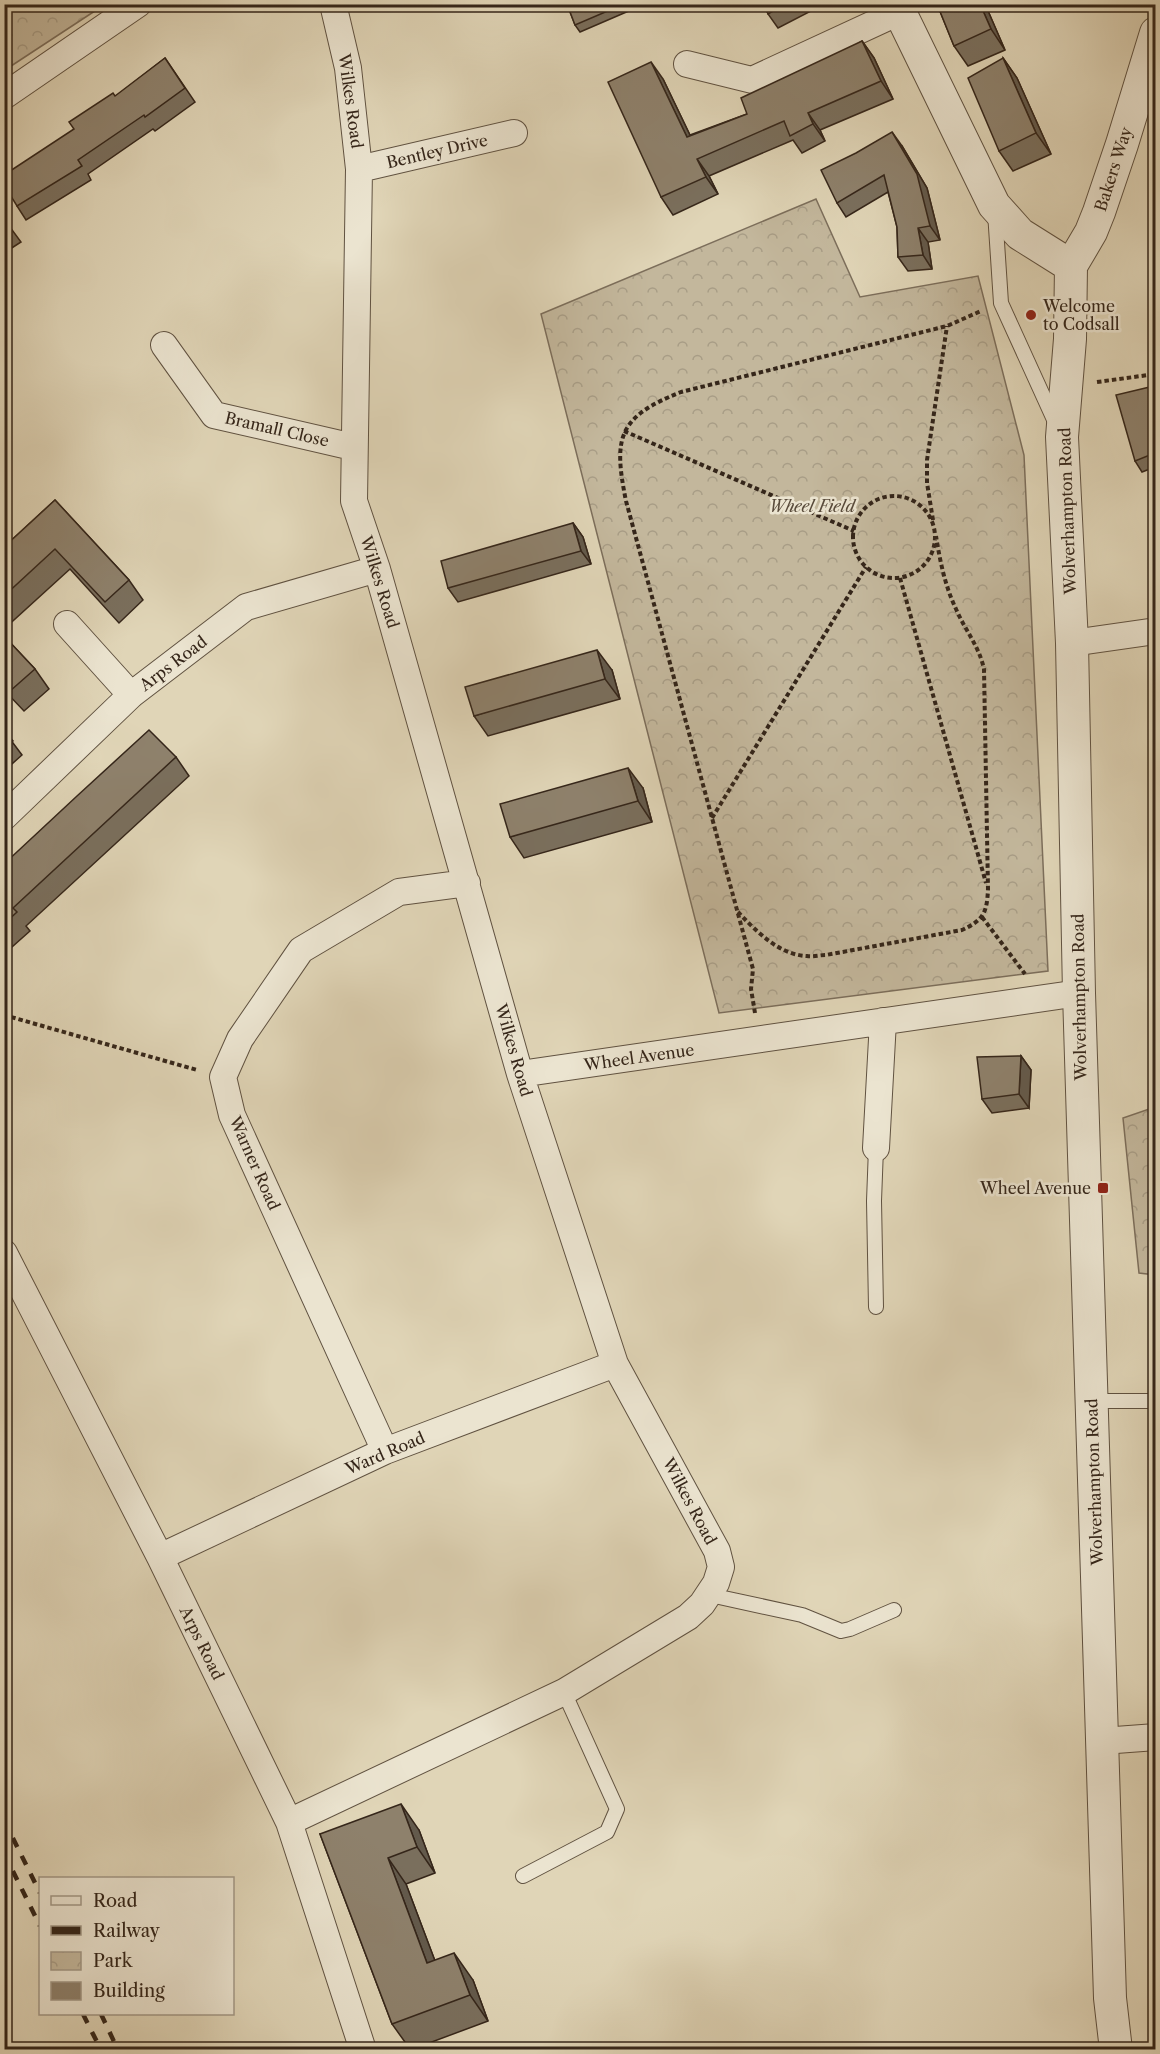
<svg xmlns="http://www.w3.org/2000/svg" width="1160" height="2054" font-family="'Libre Caslon Text',serif">
<style>
.park{fill:url(#park-crowns);stroke:#7c6e5b;stroke-width:1.5}
.lines{fill:none;stroke-linecap:round;stroke-linejoin:round}
.service-casing{stroke:#605241;stroke-width:16}
.minor-casing{stroke:#605241;stroke-width:28}
.tertiary-casing{stroke:#605241;stroke-width:34}
.path{stroke:#35261a;stroke-width:4;stroke-dasharray:4.5 3;stroke-linecap:butt}
.service{stroke:#ebe4d0;stroke-width:14}
.minor{stroke:#ebe4d0;stroke-width:26}
.tertiary{stroke:#ebe4d0;stroke-width:32}
.rail{stroke:#35261a;stroke-width:4.5;stroke-dasharray:10 10;stroke-linecap:butt}
.wall{fill:#7a6f5d;stroke:#35261a;stroke-width:1.5}
.shaded-wall{fill:#635a4c;stroke:#35261a;stroke-width:1.5}
.building{fill:#8e816c;stroke:#35261a;stroke-width:1.5}
.poi-dot{fill:#8f2418;stroke:#ebe4d0;stroke-width:2}
.labels{text-anchor:middle;stroke-width:5;stroke-linejoin:round;paint-order:stroke}
.street-label{font-size:16px;fill:#35261a;stroke:#ebe4d0}
.poi-label{font-size:16px;fill:#35261a;stroke:#ebe4d0;text-anchor:start}
.park-label{font-size:16px;font-style:italic;fill:#584a3a;stroke:#ebe4d0}
</style>
<defs>
<pattern id="park-crowns" width="20" height="18" patternUnits="userSpaceOnUse" patternTransform="scale(1.5)"><rect width="20" height="18" fill="#c3b79c"/><path d="M2 6a3 3 0 1 1 6 0M12 15a3 3 0 1 1 6 0" fill="none" stroke="#a89d86"/></pattern>
</defs>
<rect width="100%" height="100%" fill="#e0d5b7"/>
<filter id="stains"><feTurbulence type="fractalNoise" baseFrequency=".00333" numOctaves="4"/><feColorMatrix values="0 0 0 0 .2 0 0 0 0 .09 0 0 0 0 .02 0 0 0 .5 -.17"/></filter>
<radialGradient id="worn" r=".72"><stop offset=".6" stop-color="#630" stop-opacity="0"/><stop offset="1" stop-color="#630" stop-opacity=".3"/></radialGradient>
<path class="park" d="M5,4H104V5L5,70Z
M816,199L860,297L978,276L1024,455L1048,971L719,1013L541,314Z
M1155,1107H1156L1155,1275L1139,1273L1123,1118Z"/>
<g class="lines">
<g class="service-casing">
<path id="service" d="M995,212L1001,303L1056,424
M876,1148L874,1201L876,1307
M1091,1401H1156
M710,1595L802,1615L841,1631L850,1629L894,1610
M523,1876L607,1832L617,1809L564,1692"/>
</g>
<g class="minor-casing">
<path id="minor" d="M687,64L752,80L899,12
M4,96L138,4
M359,169L514,133
M164,345L214,415L353,447
M67,624L131,695
M1072,643L1156,631
M4,817L131,695L246,607L377,569
M520,1074L1079,993
M876,1148L883,1021
M4,1253L160,1557L289,1822L363,2050
M385,1451L232,1115L223,1077L240,1039L301,950L399,892L467,883
M160,1557L385,1451L615,1364
M1102,1741L1156,1737
M289,1822L564,1692L688,1617L702,1604L716,1583L721,1567L717,1551L615,1364L520,1074L377,569L354,501L359,169L348,68L333,4"/>
</g>
<g class="tertiary-casing">
<path id="tertiary" d="M896,4L994,205L1020,234L1071,266
M1116,2050L1110,1998L1079,993L1072,643L1062,437L1070,339L1071,266L1091,232L1099,212L1122,144L1156,33"/>
</g>
<path class="path" d="M1097,382L1156,374
M624,431L854,531
M853 537a41 41 0 1 1 82 0a41 41 0 1 1-82 0Z
M933,520L927,483V460L947,326
M900,578L986,883
M712,818L866,567
M738,912C756,931 779,955 807,956C813,957 820,955 826,955L962,930C984,920 987,912 988,889L984,669C979,646 965,630 956,609C945,586 940,561 936,536
M982,917L1025,974
M755,1013L751,989L753,969L626,501C613,437 618,417 681,392L947,326L981,311
M4,1015L197,1070"/>
<use href="#service" class="service"/>
<use href="#minor" class="minor"/>
<use href="#tertiary" class="tertiary"/>
<path class="rail" d="M4,1820L40,1893
M4,1853L40,1926
M83,2014L101,2050
M101,2014L118,2050"/>
</g>
<path class="wall" d="M567,4H645L580,32L575,25Z
M764,4H810L813,10L778,28L768,14Z
M937,4H985L1005,50L968,66L954,46Z
M862,41L874,58L893,99L820,130L825,141L802,153L793,140L709,176L718,194L673,215L661,197L663,79L690,135L747,114Z
M165,58L195,102L155,131L153,129L88,174L91,180L26,220L17,206L74,129Z
M1003,58L1017,78L1051,154L1013,171L999,151Z
M902,146L927,188L940,240L928,242L932,269L908,271L898,257L897,227L888,192L846,217L837,203Z
M4,219L21,242L4,253Z
M1155,389V467L1142,472L1135,461Z
M55,500L129,580L143,600L119,623L70,569L4,629V547Z
M573,523L583,537L591,564L458,602L448,588Z
M4,636L35,669L49,689L24,711L4,690Z
M612,670L620,699L488,736L474,716Z
M4,731L22,755L4,771Z
M176,757L189,776L26,926L30,931L4,954V864Z
M643,788L652,822L524,858L510,837Z
M1021,1056L1031,1070L1029,1108L992,1113L982,1099Z
M419,1830L435,1873L406,1884L435,1961L473,1980L488,2021L413,2049H410L392,2024L320,1834Z"/>
<path class="shaded-wall" d="M980,4H985L1005,50L991,29Z
M862,41L874,58L893,99L881,81Z
M1003,58L1017,78L1051,154L1036,133Z
M651,62L663,79L699,154L687,137Z
M808,113L820,130L825,141L813,124Z
M892,132L902,146L927,188L940,240L930,226Z
M697,159L709,176L718,194L706,177Z
M918,228L928,242L932,269L923,255Z
M573,523L583,537L591,564L581,551Z
M597,650L612,670L620,699L605,679Z
M628,768L643,788L652,822L638,801Z
M1021,1056L1031,1070L1029,1108L1019,1094Z
M401,1804L419,1830L435,1873L417,1847Z
M388,1858L406,1884L446,1990L427,1963Z
M454,1953L473,1980L488,2021L470,1995Z"/>
<path class="building" d="M567,4H624L575,25Z
M764,4H786L768,14Z
M937,4H980L991,29L954,46Z
M862,41L881,81L808,113L813,124L790,136L784,121L697,159L706,177L661,197L608,82L651,62L687,137L747,114L741,98Z
M165,58L185,88L145,117L144,115L78,160L82,166L17,206L4,185V175L74,129L69,122L113,93L115,96Z
M1003,58L1036,133L999,151L968,78Z
M892,132L917,174L930,226L918,228L923,255L898,257L897,227L884,175L837,203L821,170L856,153Z
M4,219L11,228L4,232Z
M1154,386L1155,398V453L1135,461L1116,395Z
M55,500L129,580L105,602L55,549L4,596V547Z
M573,523L581,551L448,588L441,561Z
M4,636L35,669L10,691L4,685Z
M597,650L605,679L474,716L465,687Z
M149,730L176,757L13,908L17,912L4,924V864L77,796Z
M4,731L13,741L4,748Z
M628,768L638,801L510,837L500,804Z
M1021,1056L1019,1094L982,1099L977,1057Z
M401,1804L417,1847L388,1858L427,1963L454,1953L470,1995L392,2024L320,1834Z"/>
<g class="poi-dot">
<circle cx="1031" cy="315" r="6"/>
<rect x="1097" y="1182" width="12" height="12" rx="3"/>
</g>
<g class="labels">
<g class="street-label">
<text transform="translate(351 101) rotate(82)" y="6">Wilkes Road</text>
<text transform="translate(437 151) rotate(-13)" y="6">Bentley Drive</text>
<text transform="translate(1113 169) rotate(-72)" y="6">Bakers Way</text>
<text transform="translate(277 429) rotate(13)" y="6">Bramall Close</text>
<text transform="translate(1067 511) rotate(-92)" y="6">Wolverhampton Road</text>
<text transform="translate(380 582) rotate(73)" y="6">Wilkes Road</text>
<text transform="translate(173 663) rotate(-37)" y="6">Arps Road</text>
<text transform="translate(1079 997) rotate(-91)" y="6">Wolverhampton Road</text>
<text transform="translate(514 1050) rotate(74)" y="6">Wilkes Road</text>
<text transform="translate(639 1057) rotate(-8)" y="6">Wheel Avenue</text>
<text transform="translate(255 1163) rotate(66)" y="6">Warner Road</text>
<text transform="translate(385 1453) rotate(-23)" y="6">Ward Road</text>
<text transform="translate(1094 1482) rotate(-92)" y="6">Wolverhampton Road</text>
<text transform="translate(690 1501) rotate(62)" y="6">Wilkes Road</text>
<text transform="translate(202 1643) rotate(64)" y="6">Arps Road</text>
</g>
<g class="poi-label">
<text x="1043" y="312">Welcome<tspan x="1043" dy="18">to Codsall</tspan></text>
<text x="1091" y="1194" text-anchor="end">Wheel Avenue</text>
</g>
<g class="park-label">
<text x="812" y="512">Wheel Field</text>
</g>
</g>
<rect width="1160" height="2054" fill="none" stroke="#e0d5b7" stroke-width="24"/>
<rect x="6" y="6" width="1148" height="2042" fill="none" stroke="#35261a" stroke-width="3"/>
<rect x="12" y="12" width="1136" height="2030" fill="none" stroke="#35261a" stroke-width="1.5"/>
<rect x="39" y="1877" width="195" height="138" fill="#ebe4d0" stroke="#a29887" stroke-width="1.5"/>
<rect x="51" y="1896" width="30" height="9" fill="#ebe4d0" stroke="#a29887" stroke-width="1.5"/>
<text x="93" y="1907" font-size="18" fill="#35261a">Road</text>
<rect x="51" y="1926" width="30" height="9" fill="#35261a" stroke="#a29887" stroke-width="1.5"/>
<text x="93" y="1937" font-size="18" fill="#35261a">Railway</text>
<rect x="51" y="1952" width="30" height="18" fill="url(#park-crowns)" stroke="#a29887" stroke-width="1.5"/>
<text x="93" y="1967" font-size="18" fill="#35261a">Park</text>
<rect x="51" y="1982" width="30" height="18" fill="#8e816c" stroke="#a29887" stroke-width="1.5"/>
<text x="93" y="1997" font-size="18" fill="#35261a">Building</text>
<rect width="100%" height="100%" filter="url(#stains)"/>
<rect width="100%" height="100%" fill="url(#worn)"/>
</svg>
